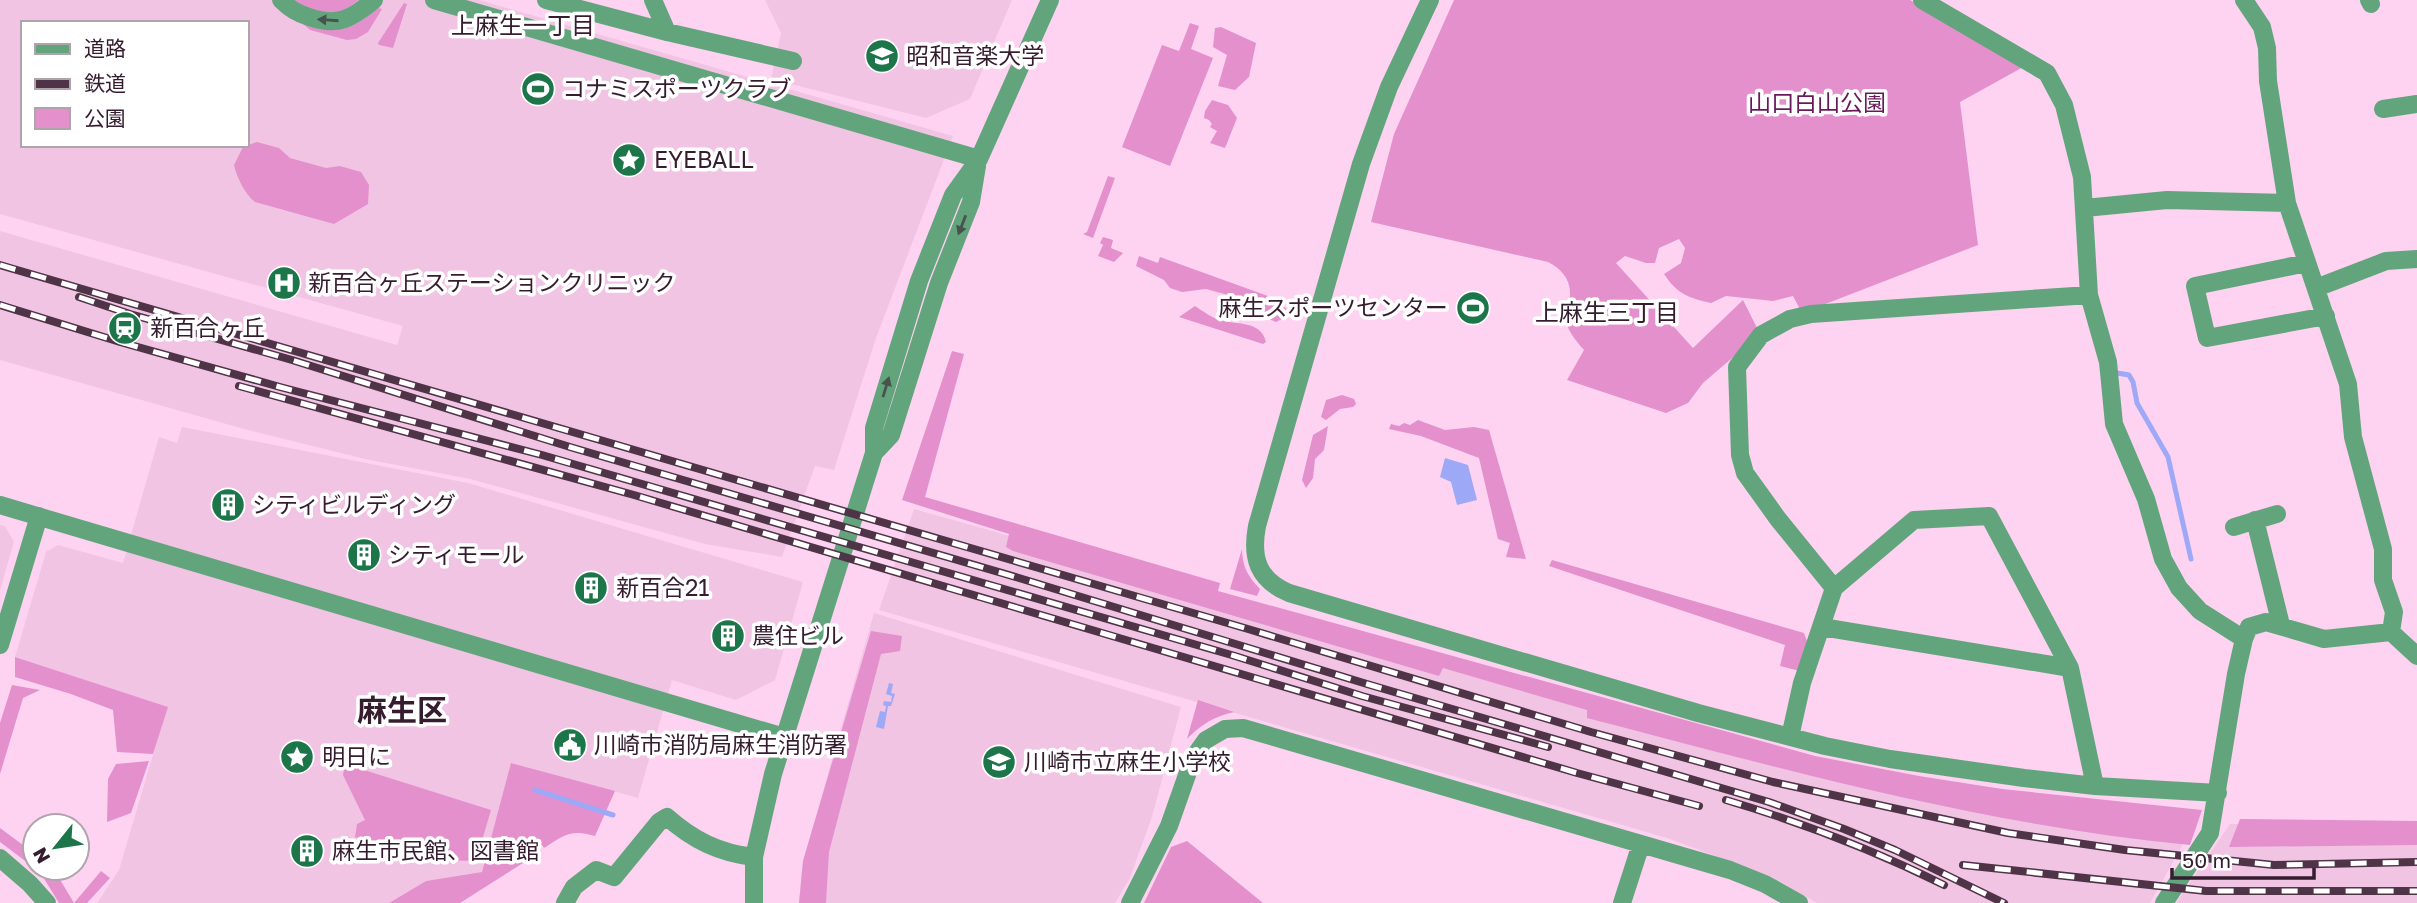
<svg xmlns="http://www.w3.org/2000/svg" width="2417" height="903" font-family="'Golos Text','Noto Sans JP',sans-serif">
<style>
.built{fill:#f1c4e4;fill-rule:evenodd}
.green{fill:#e390cd}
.water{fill:#9da8f6}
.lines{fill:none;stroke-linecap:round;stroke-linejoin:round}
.stream{stroke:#9da8f6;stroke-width:5}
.minor{stroke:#62a57d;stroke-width:18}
.tertiary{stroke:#62a57d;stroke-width:18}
.rail-casing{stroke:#4f3347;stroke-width:8}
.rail{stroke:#fff;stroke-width:5;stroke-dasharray:16;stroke-linecap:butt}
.oneway{fill:#48534e}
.labels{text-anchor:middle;stroke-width:7;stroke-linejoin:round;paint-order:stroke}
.poi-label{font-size:23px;fill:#361c2f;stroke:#fff;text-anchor:start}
.park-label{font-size:23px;fill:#69185a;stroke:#fff}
.neighbourhood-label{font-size:24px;fill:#361c2f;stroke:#fff}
.district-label{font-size:30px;font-weight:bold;fill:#361c2f;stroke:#fff}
</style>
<rect width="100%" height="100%" fill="#fed3f1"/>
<path class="built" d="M0,0H479L953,136L876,338L834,470L815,466L782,557L705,544L470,479L365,459L244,429L0,360V231L397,345L403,326L0,214ZM23,23H247V145H23Z
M765,0H1012L970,99L926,118L771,79L781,33Z
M182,427L468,483L803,582L775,680L736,700L672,680L638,798L512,763L482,872L426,881L389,903H97L119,870L167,707L15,657L46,552L58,545L123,563L159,437L177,443Z
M914,509L1808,761L2197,819L2150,903H1817L1772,877L1667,838L879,610Z
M0,525L5,526L14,542L0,590Z
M874,613L1181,707L1152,817L1130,878L1115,903H799L803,861Z
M2230,824H2417V903H2176Z"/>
<path class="green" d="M291,0H359L336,16L315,12Z
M1454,0H1910L2007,57L2025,66L1960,102L1978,245L1802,313L1793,296L1773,301L1726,296L1711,303C1689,298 1677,294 1664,274L1681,263L1685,248L1679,239L1659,248L1655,263H1646L1625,256L1616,263L1693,348L1743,300L1760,334L1703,383L1688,403L1666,413L1567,380L1584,350C1576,341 1565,328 1565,315C1565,308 1571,300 1570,293C1570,278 1560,268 1548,262L1371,222L1394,134Z
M404,3L407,4L393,48L379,45L378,43Z
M378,8L382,9L368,32L356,39L347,40L310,30L300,21C340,32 345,35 378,8Z
M1190,23L1199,26L1191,49L1213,58L1170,166L1122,147L1162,45L1179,51Z
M1221,27L1256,43L1249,77L1235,90L1218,86L1227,55L1213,47L1215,28Z
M1212,100L1228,105L1237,118L1225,148L1210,143L1217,131L1210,127L1212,124L1209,120L1204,118L1205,111Z
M257,142L279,148L290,158L326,168L340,166L361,172L369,185L368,204L334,224L255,202C245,194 237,178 234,165L243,147Z
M1108,176L1115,178L1093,238L1083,234L1087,232Z
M1103,237L1113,240L1111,248L1123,253L1114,262L1098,256L1103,245L1100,243Z
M1139,256L1158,263L1160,257L1276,299L1275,304L1286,308L1284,318L1276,322L1235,305L1228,295L1206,289L1182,292L1170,288L1164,280L1136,266Z
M1195,306C1203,311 1210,317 1220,320C1236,325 1261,320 1266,342L1263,344L1179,317Z
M952,351L964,354L925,497L1220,583L1218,591L1815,756L1919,776L2002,789L2202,810L2190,845C1983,825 1787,770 1587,718V710L1443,668L1439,676L1013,551L1006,547L1009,534L902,500Z
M1342,395L1354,399L1356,404L1353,407L1340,409L1326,420L1321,417L1326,400Z
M1418,420L1445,430L1474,427L1489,430L1526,559L1506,557L1510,543L1498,539L1479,458L1421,436L1389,429L1391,424L1399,426L1404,423L1410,425Z
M1328,426L1324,450L1315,459L1313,478L1306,488L1302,480L1313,435Z
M1242,549C1242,566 1248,577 1260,589L1257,596L1230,589Z
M1552,560L1804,633L1808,644L1800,671L1780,666L1785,645L1549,566Z
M871,631L902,636L900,651L881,654L829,852L826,903H799L803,861Z
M15,657L168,707L153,754L117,752L113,710L71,694L15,677Z
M12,685L40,690L23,698L0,774V723Z
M1198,700L1234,712C1213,717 1202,724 1187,739Z
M149,761L131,813L107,822L108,779L116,764Z
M511,763L615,791L595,836C571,829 564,835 544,848L542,845L520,858L523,863L460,903H389L426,881L482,872Z
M345,764L491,810L476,861L434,860L355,837L357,824L365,820L343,775Z
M2240,819L2417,821V845L2229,847Z
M0,828L35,854V868H53L74,903H59L40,872L0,842Z
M1187,841L1263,903H1144L1171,847Z
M101,871L110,878L87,903H74Z"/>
<path class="water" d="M1445,458L1468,465L1477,500L1457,505L1451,482L1440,477Z
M889,683L893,684L891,693L895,694L891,706H888L884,729L876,727L880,711L885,712L886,706L883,705L884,701L891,702L892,696L886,694Z"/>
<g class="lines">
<path class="stream" d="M2117,373L2129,375L2133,382L2137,403L2168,457L2191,559
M535,790L613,815"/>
<path class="minor" d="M281,0C290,9 297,13 309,17C338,27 351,19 374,0
M546,0L667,32L793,61
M653,0L667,32
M1430,0L1389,87L1361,164L1257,526C1251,558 1258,580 1289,593L1698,713L1825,746L1890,759L2024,778L2095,786L2218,793
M1922,0L2047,73L2064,105L2082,177L2089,295L2108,362L2114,424L2146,499L2163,559L2179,588L2200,611L2244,639
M2244,0L2262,27L2267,48L2268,81L2287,203L2348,384L2353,437L2383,549V580L2394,612L2391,632
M2369,0L2371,4
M2383,109L2417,104
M2085,208L2167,200L2287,203
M2307,263L2195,286L2207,338L2326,316
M2316,288L2386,261L2417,259
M2255,520L2281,625
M2234,527L2277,514
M1834,588L1778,519L1745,473L1740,455L1737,367L1761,335L1790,319L1811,314L2089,295
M1822,627L2070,668
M1790,737L1802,683L1834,588L1914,520L1989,516L2070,668L2095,786
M0,858L30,884L47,903
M565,903L574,887L596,870L614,877L659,822L667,817C693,840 719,853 754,857
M1130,903L1169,826L1193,758L1206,740L1225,729L1243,728L1730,870L1765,884L1799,903
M1622,903L1641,844
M2164,903L2210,833L2236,674L2244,639L2249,627L2266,622L2324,639L2391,632L2417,656"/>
<path class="tertiary" d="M434,0L979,159
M874,453L891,435L939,283L971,202L977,166
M0,505L784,737
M0,645L39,516
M754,903V857L773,774L874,453V428L919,281L953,195L979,159L1050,0"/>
<g class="rail-casing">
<path id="rail" d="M0,265L1248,629L1591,732L1773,782L2008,833L2125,850L2274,865L2417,862
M79,297L130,314L292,360L570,447L1019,578L1367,684L1769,802L1844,829L1895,850L2004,903
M0,305L120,342L280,387L542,455L1235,656L1362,696L1548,747
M239,386L634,495L1577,773L1699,806
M1726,800C1800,822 1874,850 1944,885
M1963,865L2206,891H2417"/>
</g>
<use href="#rail" class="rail"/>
</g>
<defs><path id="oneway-solid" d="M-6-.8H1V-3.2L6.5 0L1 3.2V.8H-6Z" transform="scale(1.75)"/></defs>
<g class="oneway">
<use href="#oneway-solid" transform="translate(328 20) rotate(-176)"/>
<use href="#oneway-solid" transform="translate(962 225) rotate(111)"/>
<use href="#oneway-solid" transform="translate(886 387) rotate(-73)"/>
</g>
<defs>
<g id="university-disc" transform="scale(1.75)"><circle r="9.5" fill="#1c764a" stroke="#fff"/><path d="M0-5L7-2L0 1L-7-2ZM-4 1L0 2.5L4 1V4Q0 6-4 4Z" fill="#fff"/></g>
<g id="stadium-disc" transform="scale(1.75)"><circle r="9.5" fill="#1c764a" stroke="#fff"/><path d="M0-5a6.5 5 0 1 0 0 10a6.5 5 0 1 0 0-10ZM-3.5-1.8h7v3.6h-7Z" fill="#fff"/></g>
<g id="sight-disc" transform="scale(1.75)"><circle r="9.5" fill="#1c764a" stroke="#fff"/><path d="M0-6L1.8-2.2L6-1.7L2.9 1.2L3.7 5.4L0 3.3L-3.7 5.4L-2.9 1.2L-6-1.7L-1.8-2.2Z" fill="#fff"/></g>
<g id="hospital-disc" transform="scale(1.75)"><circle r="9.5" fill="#1c764a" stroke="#fff"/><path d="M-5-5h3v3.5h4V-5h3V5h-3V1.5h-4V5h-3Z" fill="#fff"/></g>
<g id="station-disc" transform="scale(1.75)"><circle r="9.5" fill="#1c764a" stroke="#fff"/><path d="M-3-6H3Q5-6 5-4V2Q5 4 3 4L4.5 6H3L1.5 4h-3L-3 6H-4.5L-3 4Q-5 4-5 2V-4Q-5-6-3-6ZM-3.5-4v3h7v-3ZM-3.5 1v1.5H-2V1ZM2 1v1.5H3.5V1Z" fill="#fff"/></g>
<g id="building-disc" transform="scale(1.75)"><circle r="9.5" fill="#1c764a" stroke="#fff"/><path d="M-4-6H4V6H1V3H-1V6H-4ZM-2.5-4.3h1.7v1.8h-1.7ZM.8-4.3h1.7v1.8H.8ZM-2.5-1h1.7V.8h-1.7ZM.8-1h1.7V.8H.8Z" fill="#fff"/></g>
<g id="civic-disc" transform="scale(1.75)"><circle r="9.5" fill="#1c764a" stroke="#fff"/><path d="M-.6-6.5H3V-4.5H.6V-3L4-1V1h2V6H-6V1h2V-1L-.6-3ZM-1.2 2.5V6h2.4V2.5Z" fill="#fff"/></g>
<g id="school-disc" transform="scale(1.75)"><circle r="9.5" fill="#1c764a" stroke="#fff"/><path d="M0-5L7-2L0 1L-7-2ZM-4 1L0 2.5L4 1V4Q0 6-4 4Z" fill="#fff"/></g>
</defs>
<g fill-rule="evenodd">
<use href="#university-disc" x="882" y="56"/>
<use href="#stadium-disc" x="538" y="89"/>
<use href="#sight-disc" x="629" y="160"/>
<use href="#hospital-disc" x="284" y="283"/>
<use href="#stadium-disc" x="1473" y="308"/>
<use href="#station-disc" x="125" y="328"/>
<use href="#building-disc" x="228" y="505"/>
<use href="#building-disc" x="364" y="555"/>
<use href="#building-disc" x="591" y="588"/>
<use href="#building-disc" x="728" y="636"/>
<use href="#civic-disc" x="570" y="745"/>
<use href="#sight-disc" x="297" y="757"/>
<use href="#school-disc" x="999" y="762"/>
<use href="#building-disc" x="307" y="851"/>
</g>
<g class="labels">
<g class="poi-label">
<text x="906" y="64">昭和音楽大学</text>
<text x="562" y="97">コナミスポーツクラブ</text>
<text x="654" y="168">EYEBALL</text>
<text x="308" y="291">新百合ヶ丘ステーションクリニック</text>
<text x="1448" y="316" text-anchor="end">麻生スポーツセンター</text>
<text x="150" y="336">新百合ヶ丘</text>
<text x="252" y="513">シティビルディング</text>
<text x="388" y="563">シティモール</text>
<text x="616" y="596">新百合21</text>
<text x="752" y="644">農住ビル</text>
<text x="594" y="753">川崎市消防局麻生消防署</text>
<text x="322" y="765">明日に</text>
<text x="1024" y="770">川崎市立麻生小学校</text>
<text x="332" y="859">麻生市民館、図書館</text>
</g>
<g class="park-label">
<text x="1817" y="111">山口白山公園</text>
</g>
<g class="neighbourhood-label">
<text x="523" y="34">上麻生一丁目</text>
<text x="1607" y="321">上麻生三丁目</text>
</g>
<g class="district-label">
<text x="402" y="721">麻生区</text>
</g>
</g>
<rect x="21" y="21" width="228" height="126" fill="#ffffff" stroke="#afa4ac" stroke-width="2"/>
<rect x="35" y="44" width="35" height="10" fill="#62a57d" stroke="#afa4ac" stroke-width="2"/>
<text x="84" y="56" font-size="21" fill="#361c2f">道路</text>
<rect x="35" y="79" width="35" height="10" fill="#4f3347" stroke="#afa4ac" stroke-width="2"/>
<text x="84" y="91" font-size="21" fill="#361c2f">鉄道</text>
<rect x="35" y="108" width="35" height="21" fill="#e390cd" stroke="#afa4ac" stroke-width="2"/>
<text x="84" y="126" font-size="21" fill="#361c2f">公園</text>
<g transform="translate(56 847) rotate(240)"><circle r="33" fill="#ffffff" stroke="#afa4ac" stroke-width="2"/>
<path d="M0-5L12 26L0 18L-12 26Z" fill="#1c764a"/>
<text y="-10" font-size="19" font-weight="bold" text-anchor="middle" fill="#361c2f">N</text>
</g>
<path d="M2172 868v10h142v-10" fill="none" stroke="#361c2f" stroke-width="3.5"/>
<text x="2182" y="868" font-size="21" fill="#361c2f" stroke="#ffffff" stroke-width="5" paint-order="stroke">50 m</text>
</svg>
